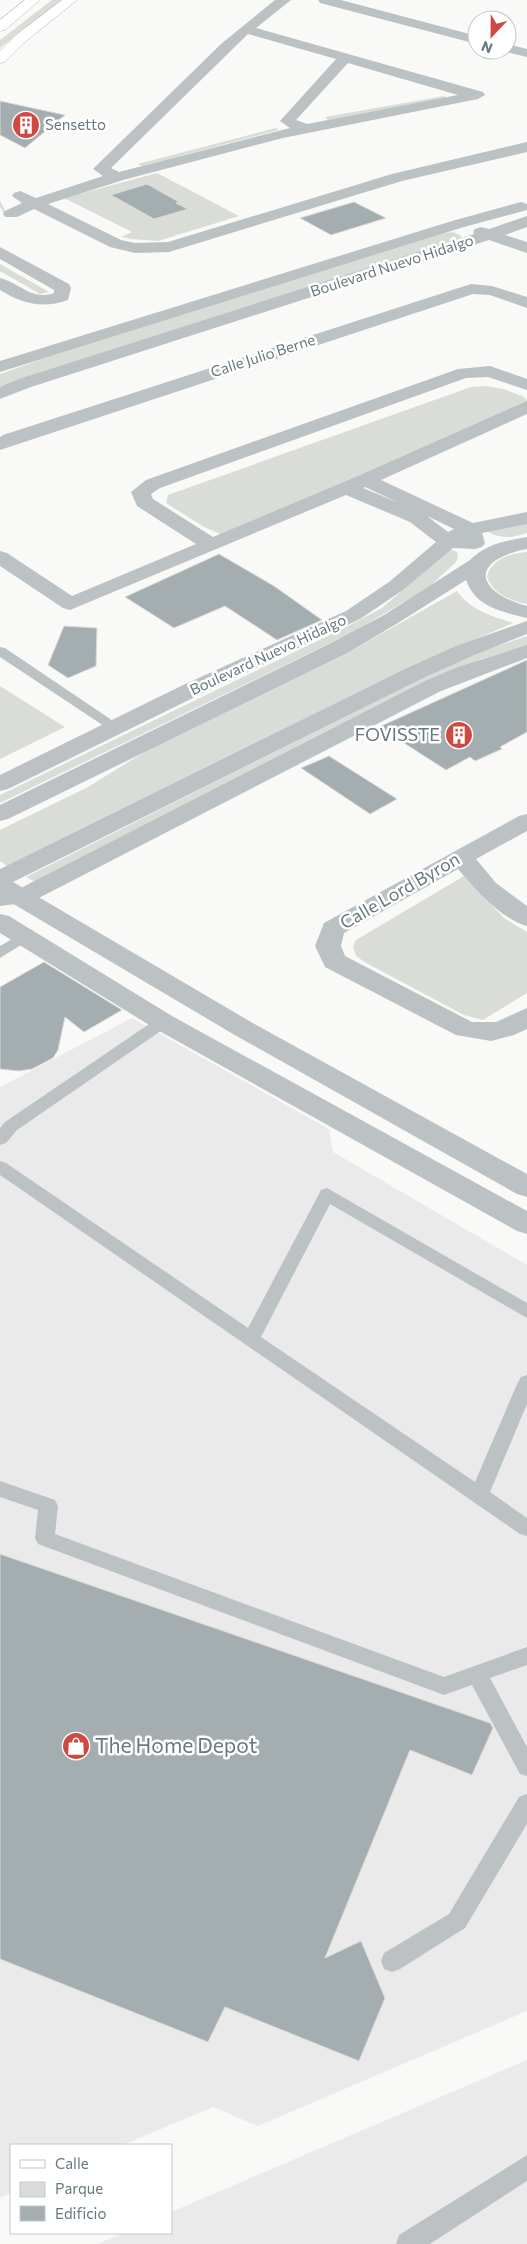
<svg xmlns="http://www.w3.org/2000/svg" width="527" height="2244" font-family="Commissioner,sans-serif">
<style>
.built{fill:#eaeaea}
.green{fill:#daddd7}
.building{fill:#a4aeb1;stroke:#dbdad9}
.lines{fill:none;stroke-linecap:round;stroke-linejoin:round}
.minor-tunnel{stroke:#d4d9d9;stroke-width:15;stroke-dasharray:15 8;stroke-linecap:butt}
.primary-casing{stroke:#b1b7b9;stroke-width:1}
.service{fill:#bcc2c4;fill-rule:evenodd}
.minor{fill:#bcc2c4;fill-rule:evenodd}
.tertiary{fill:#bcc2c4;fill-rule:evenodd}
.primary{fill:#fff;fill-rule:evenodd}
.labels{text-anchor:middle;stroke-width:5;stroke-linejoin:round;paint-order:stroke}
.far-poi-label{font-size:15px;fill:#67797e;stroke:#fff;text-anchor:start}
.far-street-label{font-size:15px;fill:#67797e;stroke:#fff}
.poi-label{font-size:18px;fill:#67797e;stroke:#fff;text-anchor:end}
.street-label{font-size:18px;fill:#67797e;stroke:#fff}
.near-poi-label{font-size:21px;fill:#67797e;stroke:#fff;text-anchor:start}
</style>
<rect width="100%" height="100%" fill="#f9f9f7"/>
<path class="built" d="M132,1018L329,1129L333,1152L527,1265V2011L258,2126L213,2107L123,2145H11V2193L0,2198V1087Z
M527,2060V2244H97L124,2233H171V2212Z"/>
<path class="green" d="M52,0H62L0,48V40Z
M444,96L446,98L328,120L325,117Z
M276,128L279,130L142,166L138,164Z
M157,173L239,216L158,241L132,239L121,237L132,232L64,198Z
M453,232L462,236L458,240L0,388V374L45,358L445,233Z
M0,264L49,292L40,294L0,271Z
M486,386L503,389L522,396L527,400V405L227,537L204,527L166,503L168,495L471,387Z
M527,523V533C513,538 501,539 488,532Z
M450,549L457,552L458,558L455,563L429,587L355,631L0,803V795L348,626L382,608Z
M527,552V604C510,600 494,595 487,577C491,559 511,553 527,552Z
M457,591C470,610 491,616 513,623L405,670L7,866L0,861V830L88,787L159,743L356,648Z
M527,636V646L479,660L433,679L35,882L26,877L427,675L471,655Z
M0,686L65,727L0,759Z
M464,876L504,918L527,932V993L483,1020L464,1015L366,963L356,956L353,947L356,940Z"/>
<path class="building" d="M0,101L65,115L25,148L0,135Z
M147,184L179,202L176,203L188,209L154,219L111,195Z
M354,202L386,218L331,235L300,218Z
M219,554L274,586L322,620L277,640L225,606L174,628L125,597Z
M64,626L97,628L96,666L68,678L48,665Z
M527,660V732L500,747L502,749L475,761L470,757L446,770L379,727Z
M329,756L397,799L370,814L301,768Z
M44,962L122,1010L84,1032L65,1017L58,1050L53,1058L32,1069L19,1071L0,1069V987Z
M0,1554L490,1723L493,1728L472,1775L410,1750L325,1958L361,1941L385,1998L359,2061L225,2007L208,2042L0,1959Z"/>
<g class="lines">
<path class="minor-tunnel" d="M0,206L2,205"/>
<g class="primary-casing">
<path id="primary" d="M25,0H40L5,30L0,31V20Z
M62,0H77L26,41L5,62L0,63V51L16,35Z"/>
</g>
<path class="service" d="M0,647L5,648L122,727L115,731L110,730L0,657Z
M24,932L29,934L31,937L29,940L0,958V946Z
M163,1017L168,1018L171,1022L168,1026L17,1130L6,1143L0,1145V1128L5,1122L158,1018Z
M0,1161L6,1163L248,1328L319,1194L321,1190L327,1188L527,1303V1318L330,1204L261,1337L475,1482L518,1382L521,1377L527,1375V1404L490,1492L527,1518V1536L520,1534L0,1175Z
M0,1481L55,1500L58,1506L55,1534L444,1677L527,1647V1665L490,1678L527,1747V1776L520,1774L472,1685L444,1695L38,1544L35,1538L38,1510L0,1497Z
M527,1794V1824L465,1928L400,1969L392,1972L384,1969L381,1961L384,1953L449,1914L519,1797Z
M527,2155V2181L430,2244H396L399,2235Z"/>
<path class="minor" d="M275,0H291L256,28L483,92L485,95L478,99L283,138L123,180L48,204L121,240L135,243L168,242L392,174L527,142V152L402,181L169,252L135,253L110,247L34,209L17,217H5L3,214L5,211L22,203L12,196L14,193L20,191L36,198L103,176L93,169L96,166L221,44ZM248,34L336,59L280,121L290,128L119,172L111,168ZM348,63L458,95L307,124L296,120Z
M318,0H341L477,36V44L320,3Z
M507,44L527,49V57L502,51L507,50Z
M0,247L69,284L71,288L68,300C42,309 23,304 0,290V278C20,283 32,301 54,293V290L0,259Z
M471,284L492,286L527,297V308L490,295L473,294L0,450V437L3,435Z
M490,366L527,379V390L488,377L466,378L160,488L151,494L153,499L213,537L358,476L527,401V414L381,480L473,523L527,512V524L482,533L485,543L482,547L475,549L453,548L403,590L360,619L197,696L8,789L0,791V775L181,686L346,611L389,582L436,542L410,522L346,495L70,610L63,608L0,566V551L7,553L72,596L196,544L137,506L131,492L146,480L458,369ZM365,487L399,503L363,488ZM427,516L454,529L448,532Z
M527,645V658L441,691L31,902L0,906V890H17L425,681L458,667Z
M527,814V831L476,859L496,883L527,906V926C501,919 475,889 458,869L344,933L341,946L345,956L472,1022H496L527,1008V1029L514,1035L491,1041L456,1035L325,967L315,946L324,923L519,816Z"/>
<path class="tertiary" d="M521,202L527,204V210L464,227L0,372V361L452,221Z
M527,216V227L505,235L527,242V253L489,240L31,387L0,399V387L19,379L474,234L473,232L475,229L481,227L489,229Z
M527,537V549C469,560 475,592 527,606V618C503,612 475,607 466,580L398,623L349,652L8,819L0,821V805L333,642L384,615L470,560C486,544 505,541 527,537Z
M527,621V634L472,656L421,679L13,882L251,1022L527,1174V1197L517,1194L233,1034L0,896V869L405,669L456,646Z
M0,914L9,916L172,1016L527,1211V1234L517,1231L154,1028L0,933Z"/>
<use href="#primary" class="primary"/>
</g>
<defs>
<g id="building-disc" transform="scale(1.4375)"><circle r="9.5" fill="#cf4941" stroke="#fff"/><path d="M-4-6H4V6H1V3H-1V6H-4ZM-2.5-4.3h1.7v1.8h-1.7ZM.8-4.3h1.7v1.8H.8ZM-2.5-1h1.7V.8h-1.7ZM.8-1h1.7V.8H.8Z" fill="#fff"/></g>
<g id="shop-disc" transform="scale(1.4375)"><circle r="9.5" fill="#cf4941" stroke="#fff"/><path d="M-5-2.5h2.3a2.7 3.5 0 0 1 5.4 0H5L5.5 6h-11ZM-1.5-2.5h3a1.5 2.3 0 0 0-3 0Z" fill="#fff"/></g>
</defs>
<g fill-rule="evenodd">
<use href="#building-disc" x="26" y="125"/>
<use href="#building-disc" x="459" y="735"/>
<use href="#shop-disc" x="76" y="1746"/>
</g>
<g class="labels">
<g class="far-poi-label">
<text x="45" y="130">Sensetto</text>
</g>
<g class="far-street-label">
<text transform="translate(392 266) rotate(-18)" y="5">Boulevard Nuevo Hidalgo</text>
<text transform="translate(263 356) rotate(-18)" y="5">Calle Julio Berne</text>
<text transform="translate(268 655) rotate(-25)" y="5">Boulevard Nuevo Hidalgo</text>
</g>
<g class="poi-label">
<text x="440" y="741">FOVISSTE</text>
</g>
<g class="street-label">
<text transform="translate(400 891) rotate(-30)" y="6">Calle Lord Byron</text>
</g>
<g class="near-poi-label">
<text x="95" y="1753">The Home Depot</text>
</g>
</g>
<rect x="10" y="2144" width="162" height="90" fill="#ffffff" stroke="#c2c9cb"/>
<rect x="20" y="2160" width="25" height="8" fill="#ffffff" stroke="#c2c9cb"/>
<text x="55" y="2169" font-size="15" fill="#67797e">Calle</text>
<rect x="20" y="2182" width="25" height="15" fill="#daddd7" stroke="#c2c9cb"/>
<text x="55" y="2194" font-size="15" fill="#67797e">Parque</text>
<rect x="20" y="2206" width="25" height="15" fill="#a4aeb1" stroke="#c2c9cb"/>
<text x="55" y="2219" font-size="15" fill="#67797e">Edificio</text>
<g transform="translate(492 35) rotate(202)"><circle r="24" fill="#ffffff" stroke="#c2c9cb"/>
<path d="M0-4L9 19L0 12L-9 19Z" fill="#cf4941"/>
<text y="-8" font-size="14" font-weight="bold" text-anchor="middle" fill="#67797e">N</text>
</g>
</svg>
